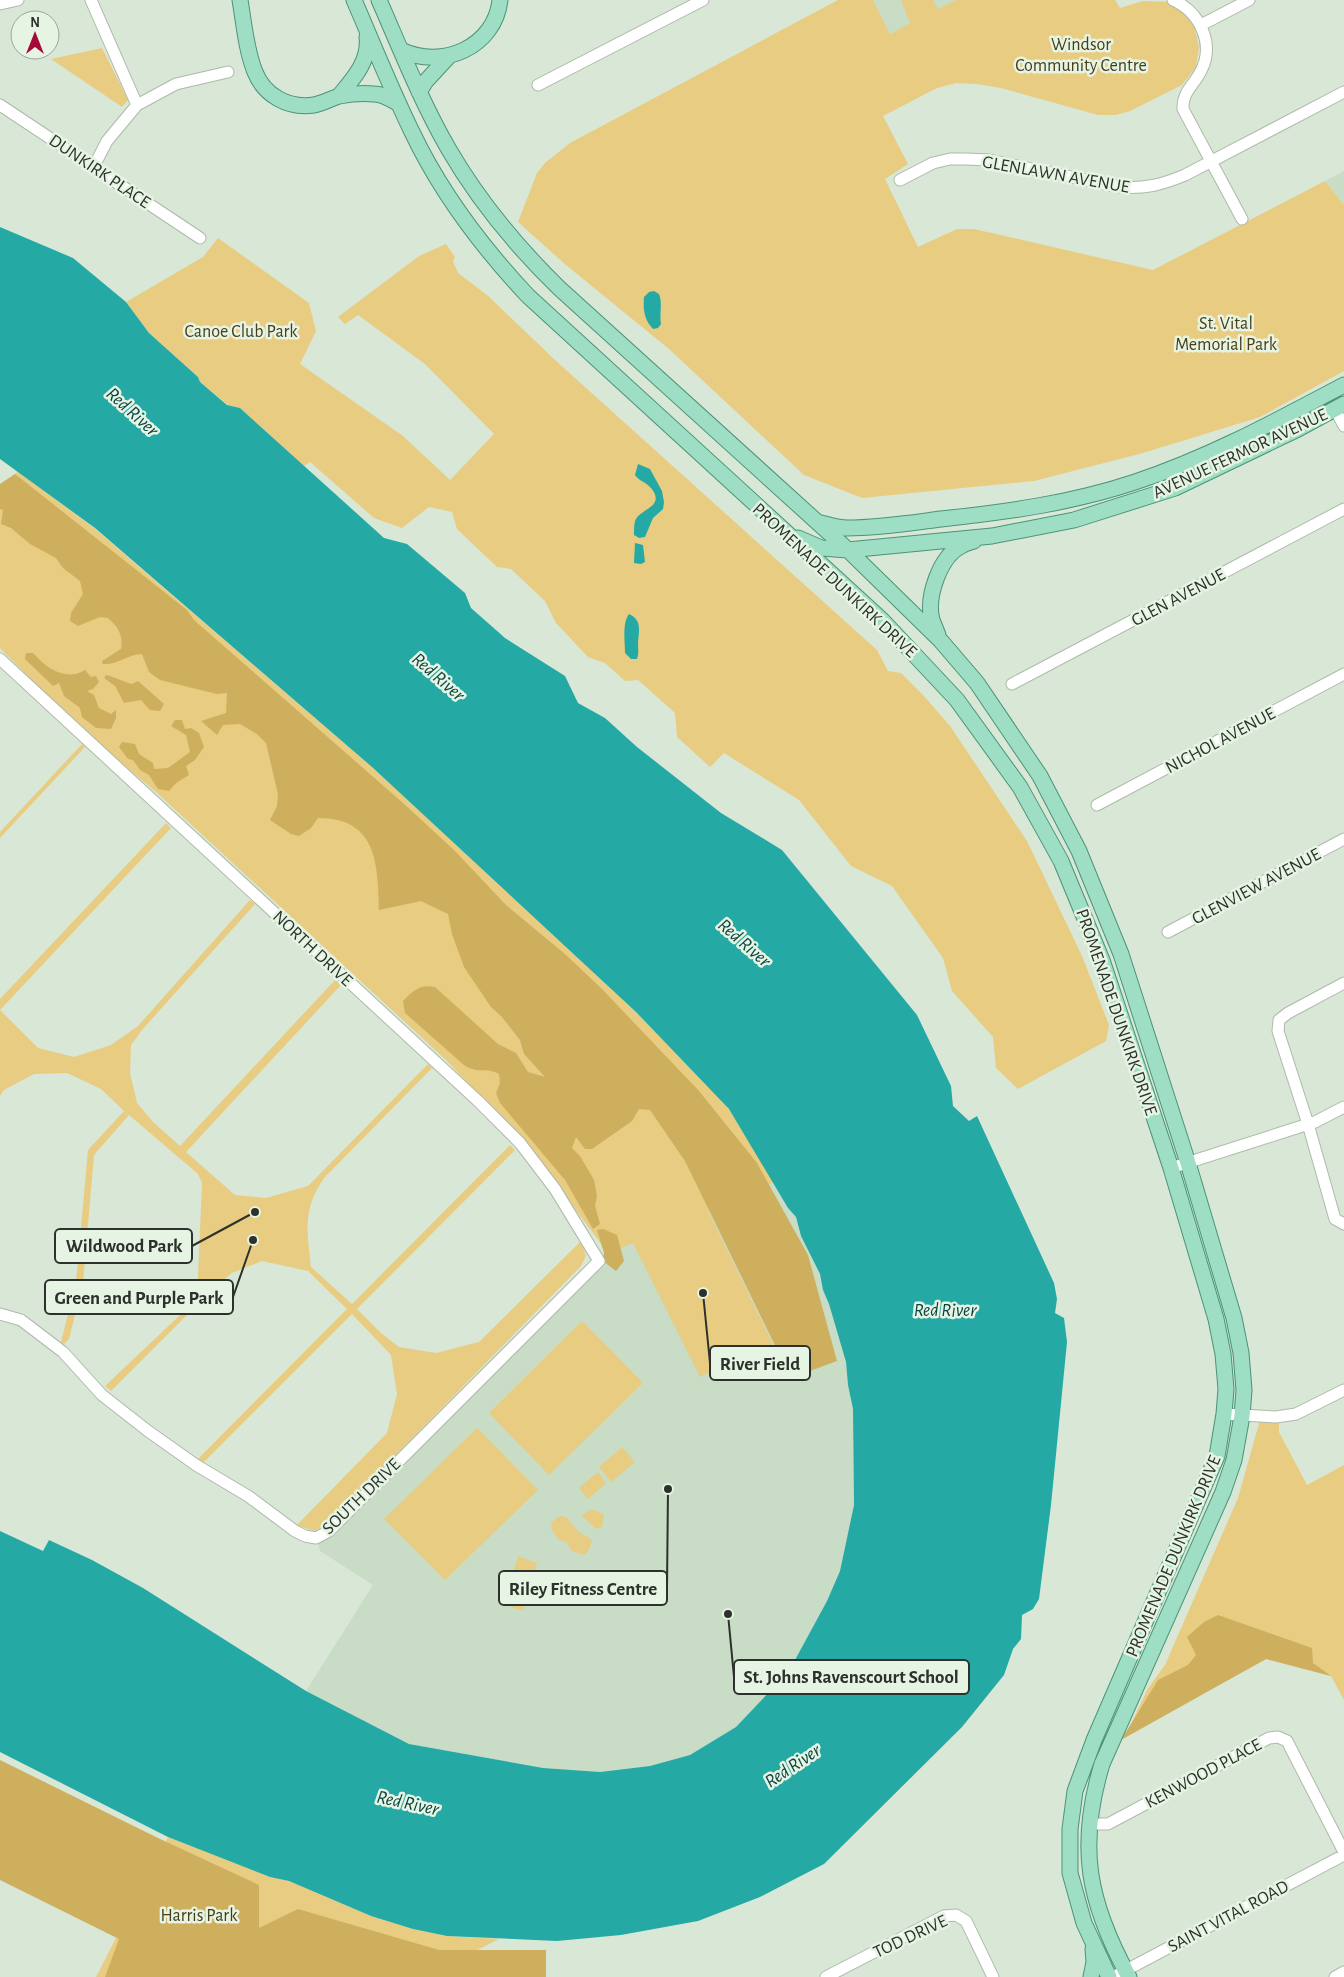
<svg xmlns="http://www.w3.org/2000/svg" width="1344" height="1977" font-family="'Alegreya Sans',sans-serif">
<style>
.built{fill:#c9dcc6}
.green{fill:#e8cc81}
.forest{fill:#cdaf5d}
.water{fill:#24a9a5}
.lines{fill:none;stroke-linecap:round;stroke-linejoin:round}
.minor-casing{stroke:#adbaaa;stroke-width:13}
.major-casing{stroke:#4b9376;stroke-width:17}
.minor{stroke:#fff;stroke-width:11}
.major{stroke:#9ddec5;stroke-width:15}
.labels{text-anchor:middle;stroke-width:5;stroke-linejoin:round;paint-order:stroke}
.park-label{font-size:18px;fill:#493c19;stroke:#e6f4e4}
.street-label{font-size:18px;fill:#2c312b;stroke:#e6f4e4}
.water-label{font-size:19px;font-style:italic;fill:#0b4341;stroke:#e6f4e4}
.leader{fill:none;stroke:#2c312b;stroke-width:2}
.callout-dot{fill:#2c312b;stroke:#e6f4e4;stroke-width:2}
.callout{fill:#e6f4e4;stroke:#2c312b;stroke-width:2}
.callout-label{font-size:19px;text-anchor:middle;font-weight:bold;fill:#2c312b}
</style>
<rect width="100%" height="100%" fill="#d9e7d7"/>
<path class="built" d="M873,0H956L890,34Z
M1344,171V205L1325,181Z
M774,1182L788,1208L796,1217L801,1236L820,1274L823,1290L829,1304L846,1362L848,1385L853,1409L854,1505L840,1571L827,1601L789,1671L736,1727L690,1755L650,1766L600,1772L543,1768L409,1744L306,1691L373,1585L320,1551L316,1538L594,1258Z"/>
<path class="green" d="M838,0H873L890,34L910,23L901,0H933L938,9L956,0H1115L1120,8L1143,1L1168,2L1181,11L1194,25L1199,47L1196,67L1182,85L1130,111L1116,115H1098L1001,88L977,84L956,83L937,88L883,116L908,164L885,179L918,247L957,229H974L1153,270L1325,181L1344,205V371L1260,417L1143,453L1034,481L862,498L804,475L669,349L566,265L518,222L537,173L545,163L570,143Z
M102,48L128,100L122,107L51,59Z
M218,238L309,303L316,331L300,364L403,436L450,480L494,434L425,364L358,315L345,324L338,317L419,256L446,244L455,257L453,261L458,273L487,295L555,360L877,650L888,671L901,673L923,695L950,726L1027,841L1082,956L1109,1025L1106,1041L1018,1089L996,1068L993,1037L952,991L943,958L892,886L851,866L799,800L724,753L710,767L677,737L675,713L638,680L625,681L605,663L588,657L556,623L545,601L511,569L497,567L457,529L452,512L429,507L402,528L374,518L310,462L304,466L240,408L228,405L200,382L198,377L149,333L126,302L203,257Z
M18,472L94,528L372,767L636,1012L729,1109L774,1182L708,1211L773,1344L700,1377L633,1243L608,1253L527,1145L446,1060L156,792L79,728L0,648V484Z
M82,744L85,747L0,838V832Z
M166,823L171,828L0,1010V999Z
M250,900L255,904L142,1030L131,1045L130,1073L137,1103L154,1123L180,1146L335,980L341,985L186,1152L235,1195L266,1198L308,1186L428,1064L432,1068L325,1177C302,1208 307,1232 311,1267L352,1304L510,1145L515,1150L357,1309L381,1333L399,1347L436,1353L479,1342L581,1241L586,1256L581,1266L328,1524L314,1531L297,1525L387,1433L397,1394L391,1355L352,1314L204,1462L198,1459L347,1309L308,1271L262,1261L232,1273L215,1287L111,1391L105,1386L197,1299L202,1183L198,1174L129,1115L94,1155L83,1283L69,1339L64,1344L61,1342L76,1282L88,1150L124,1111L101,1089L67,1073L34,1074L4,1090L0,1096V1010L38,1048L74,1057L111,1045L138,1026Z
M582,1321L643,1383L549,1475L489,1413Z
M1260,1420H1279V1432L1307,1485L1344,1465V1700L1331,1676L1266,1659L1126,1735L1147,1690L1165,1665L1238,1498Z
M477,1428L538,1490L445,1580L384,1519Z
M622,1447L635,1462L611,1482L599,1467Z
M598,1472L606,1483L588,1499L579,1488Z
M591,1509L604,1514L602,1527L596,1529L582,1516Z
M560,1516L566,1517L579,1532L592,1540L589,1550L584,1555L572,1551L566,1542L559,1540L551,1529L552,1522Z
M518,1556L537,1563L523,1611L503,1604Z
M168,1837L270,1877L289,1881L371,1916L413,1929L447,1936L499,1939L424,1977H96Z"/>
<path class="forest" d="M15,474L187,610L194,620L403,803L454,850L506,905L565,954L601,988L699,1091L757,1163L808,1255L837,1361L791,1378L685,1161L650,1110L639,1109L632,1121L592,1149H585L576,1137L572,1148L580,1156L594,1180L597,1196L595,1206L600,1224L593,1229L565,1180L500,1103L496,1093L500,1083L499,1074C484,1066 480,1075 464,1065L405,1013L403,1001C413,991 420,984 435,987L498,1044L516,1053L528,1072L545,1077L524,1054L520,1040L501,1016L491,1007L464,967L452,934L448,914L421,901L379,910C378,864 377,818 318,818L311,828L299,836L291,834L270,820L277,806L278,794L266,743L257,734L240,724L223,725L217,735L201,721L226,713L227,693L217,694L160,680L149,672L142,654C128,654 118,665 103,664L102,661L121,649C123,635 119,628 108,618L100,617L78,626L70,621L71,613L83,594L80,581L63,568L56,558L30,544L11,528L1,524L3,510L0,509V484Z
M26,653H33C46,668 66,682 85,670L91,677L96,676L99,682L93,689L87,691L94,695L99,708L111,714L116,710V718L111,729L96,728L82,717L80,708L64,696L59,683L53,686L25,659Z
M106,675C116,677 123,682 132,684L138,681L164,704L160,711L150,710L141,700L124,703L115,686L104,678Z
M175,720H182L185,729L191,728L199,733L204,747L195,760L186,766L189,775L176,783L169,791L158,789L149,775L140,770L133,760L128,759L119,747L122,742L135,744L139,754L153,763L154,769L168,768L190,752L186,735L171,726Z
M603,1229L617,1235L624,1261L616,1271L603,1261L604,1253L597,1230Z
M1218,1615L1312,1648L1313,1663L1331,1676L1266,1659L1121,1740L1158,1680L1188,1665L1196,1655L1187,1637L1204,1622Z
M0,1760L158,1838L259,1885V1928L298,1909L439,1950H546V1977H105L119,1939L0,1880Z"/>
<path class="water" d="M0,227L73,258L126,302L149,333L198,377L200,382L227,405L240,408L384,538L407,544L465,593L471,608L505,638L565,676L578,703L605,718L637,747L721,813L782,850L917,1015L951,1086L953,1106L969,1121L977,1116L1054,1283L1057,1299L1055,1313L1064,1318L1067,1342L1051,1505L1039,1599L1033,1609L1022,1615L1021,1639L1013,1649L1004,1675L962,1727L824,1864L760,1897L698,1921L621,1935L557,1941L447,1936L413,1929L371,1916L289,1881L270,1877L168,1837L0,1752V1531L43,1551L49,1540L92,1560L143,1588L306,1691L409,1744L543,1768L600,1772L650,1766L690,1755L736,1727L789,1671L827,1601L840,1571L854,1505L853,1409L848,1385L846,1362L829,1304L823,1290L820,1274L801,1236L796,1217L788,1208L729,1109L636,1012L372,767L95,528L0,459Z
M654,291L659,294C663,304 659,314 661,324L658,328L653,329C644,320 643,309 644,297L649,292Z
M638,464L650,469L662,491L664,502L663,509L653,518L645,537L639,538L634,535C634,530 634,522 636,519C641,509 666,506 651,488C646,482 639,481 635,475Z
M635,543L643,545L645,562L641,564L634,563Z
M629,614C642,620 639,630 638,642C638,648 639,653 637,659H631L625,653C625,642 622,623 629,614Z"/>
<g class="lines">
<g class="minor-casing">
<path id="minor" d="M91,0L137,105
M1173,0C1200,12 1215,44 1201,71C1194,85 1182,92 1183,109L1242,219
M0,4L18,0
M1201,25L1249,0
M538,85L703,0
M0,105L200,238
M94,166L107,141L137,105L176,84L228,72
M900,180L933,163L950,159H966L989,160L1119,187C1145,189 1161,185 1185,175L1344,92
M1335,409L1344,426
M0,659L478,1101L520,1143L555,1189L599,1261L329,1531L316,1538L305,1536L295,1531L248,1496L196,1465L148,1431L102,1395L63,1352L21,1320L0,1314
M1012,684L1344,509
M1097,805L1344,674
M1168,932L1344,839
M1344,983L1288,1013L1279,1020L1278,1031L1308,1124L1335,1219L1344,1224
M1171,1168L1315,1122L1344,1107
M1224,1414L1276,1417L1296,1414L1344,1390
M1089,1824H1108L1269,1738L1278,1737L1287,1741L1344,1852
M826,1977L944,1916L956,1915L966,1921L993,1977
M1113,1977L1344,1855
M1335,1977L1344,1972"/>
</g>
<g class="major-casing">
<path id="major" d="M240,0C244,23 246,50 255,72C264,95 288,109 314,105C323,103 330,99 339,96C350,94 363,93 374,94C383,94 391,99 399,104
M354,0C373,44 391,89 412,132C441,193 482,247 528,296L882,620L957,700L1020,787L1061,861L1102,960L1171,1168L1216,1319L1223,1354L1226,1389L1224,1414L1217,1456L1094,1740L1075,1791L1070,1829V1873L1084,1923L1109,1977
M379,0C401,50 421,101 448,148C478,200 516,246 559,288L848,550L941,641L977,683L1040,776L1079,851L1121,954L1188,1163L1234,1318L1241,1353L1244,1390L1242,1416L1234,1460L1223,1492L1102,1764C1077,1847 1088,1902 1129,1977
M401,50C442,70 495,47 500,0
M419,92L426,81L450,55
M339,96C353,79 370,61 367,37
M817,522C827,524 837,528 847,528C878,528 910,523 941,519C1007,512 1072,503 1135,482C1208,458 1276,421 1344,385
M798,538L821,548L848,550L992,536L1074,520L1175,488L1298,429L1344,404
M938,635C936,630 934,625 932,620C926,597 940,555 963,545C966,543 971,542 974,541
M1091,1977L1094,1962L1093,1949"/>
</g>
<use href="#minor" class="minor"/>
<use href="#major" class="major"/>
</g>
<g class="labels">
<g class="park-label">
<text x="1081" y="50">Windsor<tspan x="1081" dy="21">Community Centre</tspan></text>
<text x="1226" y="329">St. Vital<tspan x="1226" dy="21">Memorial Park</tspan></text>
<text x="241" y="337">Canoe Club Park</text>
<text x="199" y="1921">Harris Park</text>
</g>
<g class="street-label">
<text transform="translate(100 171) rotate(34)" y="6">DUNKIRK PLACE</text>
<text transform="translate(1056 174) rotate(10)" y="6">GLENLAWN AVENUE</text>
<text transform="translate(1240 453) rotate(-25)" y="6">AVENUE FERMOR AVENUE</text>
<text transform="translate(835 580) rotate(43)" y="6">PROMENADE DUNKIRK DRIVE</text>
<text transform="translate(1178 597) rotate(-28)" y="6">GLEN AVENUE</text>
<text transform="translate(1220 740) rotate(-28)" y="6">NICHOL AVENUE</text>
<text transform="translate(1256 886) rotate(-28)" y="6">GLENVIEW AVENUE</text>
<text transform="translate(313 948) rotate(43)" y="6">NORTH DRIVE</text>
<text transform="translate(1117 1012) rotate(71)" y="6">PROMENADE DUNKIRK DRIVE</text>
<text transform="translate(361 1496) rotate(-44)" y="6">SOUTH DRIVE</text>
<text transform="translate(1173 1556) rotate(-67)" y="6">PROMENADE DUNKIRK DRIVE</text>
<text transform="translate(1203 1773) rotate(-28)" y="6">KENWOOD PLACE</text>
<text transform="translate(1228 1916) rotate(-28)" y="6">SAINT VITAL ROAD</text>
<text transform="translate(910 1936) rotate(-25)" y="6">TOD DRIVE</text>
</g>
<g class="water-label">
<text transform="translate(133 411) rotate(42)" y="7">Red River</text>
<text transform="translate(439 676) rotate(41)" y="7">Red River</text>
<text transform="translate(745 942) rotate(41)" y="7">Red River</text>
<text x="945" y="1316">Red River</text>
<text transform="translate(792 1765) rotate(-34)" y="7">Red River</text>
<text transform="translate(408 1802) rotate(12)" y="7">Red River</text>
</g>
</g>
<path class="leader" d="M255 1212L192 1246M253 1240L233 1297M703 1293L710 1363M668 1489L667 1588M728 1614L734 1677"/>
<g class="callout-dot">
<circle cx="255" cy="1212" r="5"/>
<circle cx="253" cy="1240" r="5"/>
<circle cx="703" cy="1293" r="5"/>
<circle cx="668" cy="1489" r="5"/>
<circle cx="728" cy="1614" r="5"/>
</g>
<g class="callout">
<rect x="55" y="1229" width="137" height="34" rx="5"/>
<rect x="45" y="1280" width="188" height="34" rx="5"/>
<rect x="710" y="1346" width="100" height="34" rx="5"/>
<rect x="499" y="1571" width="168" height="34" rx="5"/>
<rect x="734" y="1660" width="235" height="34" rx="5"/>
</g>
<g class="callout-label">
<text x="124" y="1252">Wildwood Park</text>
<text x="139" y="1304">Green and Purple Park</text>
<text x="760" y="1370">River Field</text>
<text x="583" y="1595">Riley Fitness Centre</text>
<text x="851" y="1683">St. Johns Ravenscourt School</text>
</g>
<g transform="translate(35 35)"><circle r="24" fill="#e6f4e4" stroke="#9ca69a"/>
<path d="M0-4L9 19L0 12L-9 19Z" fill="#a50b3a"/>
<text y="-8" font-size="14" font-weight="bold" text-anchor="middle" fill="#2c312b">N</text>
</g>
</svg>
